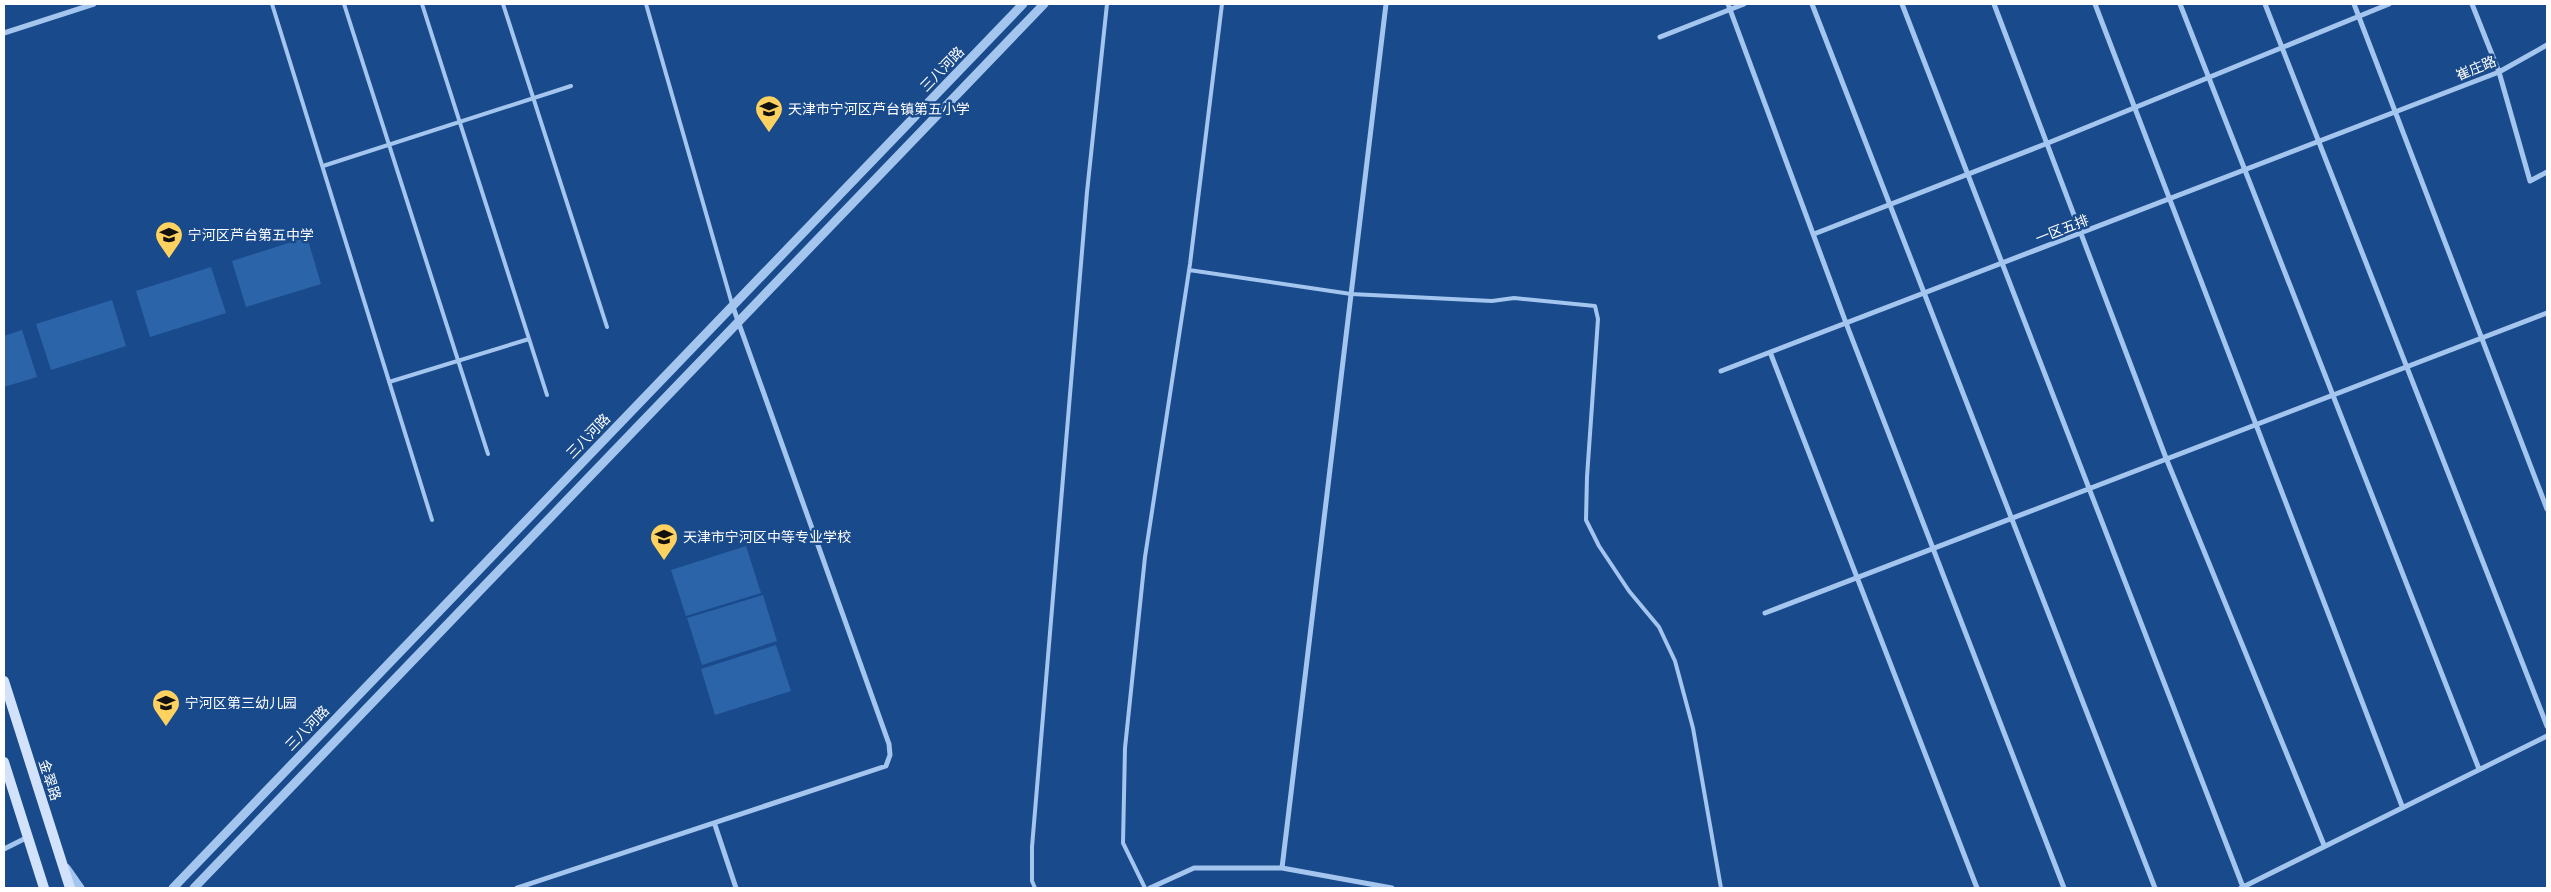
<svg xmlns="http://www.w3.org/2000/svg" width="2551" height="892" font-family="Ubuntu,'Noto Sans SC',sans-serif">
<style>
.garden{fill:#2c64aa}
.lines{fill:none;stroke-linecap:round;stroke-linejoin:round}
.service{stroke:#a3c5ee;stroke-width:4}
.minor{stroke:#a3c5ee;stroke-width:5}
.tertiary{stroke:#a3c5ee;stroke-width:9}
.secondary{stroke:#d1e2fa;stroke-width:10}
.labels{text-anchor:middle;stroke-width:5;stroke-linejoin:round;paint-order:stroke}
.street-label{font-size:14px;fill:#fff;stroke:#194a8b}
.poi-label{font-size:14px;fill:#fff;stroke:#194a8b;text-anchor:start}
</style>
<rect width="100%" height="100%" fill="#194a8b"/>
<path class="garden" d="M307,237L321,284L246,307L232,261Z
M211,267L226,313L150,337L136,291Z
M112,300L126,346L51,370L36,324Z
M22,330L37,377L4,387V336Z
M746,546L761,593L686,616L671,570Z
M763,595L777,641L702,665L687,618Z
M776,645L791,691L715,715L701,669Z"/>
<g class="lines">
<path class="service" d="M272,4L432,520
M344,4L488,454
M422,4L547,395
M503,4L607,327
M646,4L732,304
M323,166L571,86
M1189,270L1351,294L1492,301L1514,298L1595,306L1598,319L1587,477L1586,520L1599,546L1629,591L1659,627L1675,661L1693,728L1721,888
M389,382L529,339
M1035,888L1032,881V847L1087,192L1107,4
M1145,888L1123,843L1125,748L1145,557L1190,264L1222,4"/>
<path class="minor" d="M1728,4L1846,323L2064,888
M1812,4L2155,888
M1902,4L2243,887
M1994,4L2166,458L2324,845
M2095,4L2402,806
M2180,4L2479,769
M2265,4L2547,726
M2354,4L2547,509
M2472,4L2499,72L2530,181L2547,172
M4,33L94,4
M1660,37L1744,4
M1814,234L2048,143L2389,4
M1770,352L1977,888
M1721,371L2499,72L2547,45
M1765,613L2547,313
M715,825L736,888
M4,849L28,837
M1282,868L1386,4
M517,888L886,766L890,755L889,744L733,307
M1150,888L1194,868H1282L1392,888
M2241,888L2547,736"/>
<path class="tertiary" d="M66,868L80,888
M173,888L1023,4
M194,888L1044,4"/>
<path class="secondary" d="M4,681L70,888
M4,762L44,888"/>
</g>
<defs>
<g id="school-pin" transform="scale(1.4375)"><path d="M0 17L-7.5 6A9.5 9.5 0 1 1 7.5 6Z" fill="#ffd260" stroke="#194a8b"/><path d="M0-5L7-2L0 1L-7-2ZM-4 1L0 2.5L4 1V4Q0 6-4 4Z" fill="#111"/></g>
</defs>
<g fill-rule="evenodd">
<use href="#school-pin" x="769" y="109"/>
<use href="#school-pin" x="169" y="235"/>
<use href="#school-pin" x="664" y="537"/>
<use href="#school-pin" x="166" y="703"/>
</g>
<g class="labels">
<g class="street-label">
<text transform="translate(2476 68) rotate(-22)" y="5">崔庄路</text>
<text transform="translate(942 69) rotate(-46)" y="5">三八河路</text>
<text transform="translate(2062 229) rotate(-21)" y="5">一区五排</text>
<text transform="translate(588 436) rotate(-46)" y="5">三八河路</text>
<text transform="translate(307 728) rotate(-46)" y="5">三八河路</text>
<text transform="translate(50 780) rotate(72)" y="5">金翠路</text>
</g>
<g class="poi-label">
<text x="788" y="114">天津市宁河区芦台镇第五小学</text>
<text x="188" y="240">宁河区芦台第五中学</text>
<text x="683" y="542">天津市宁河区中等专业学校</text>
<text x="185" y="708">宁河区第三幼儿园</text>
</g>
</g>
<rect width="2551" height="892" fill="none" stroke="#ffffff" stroke-width="10"/>
</svg>
